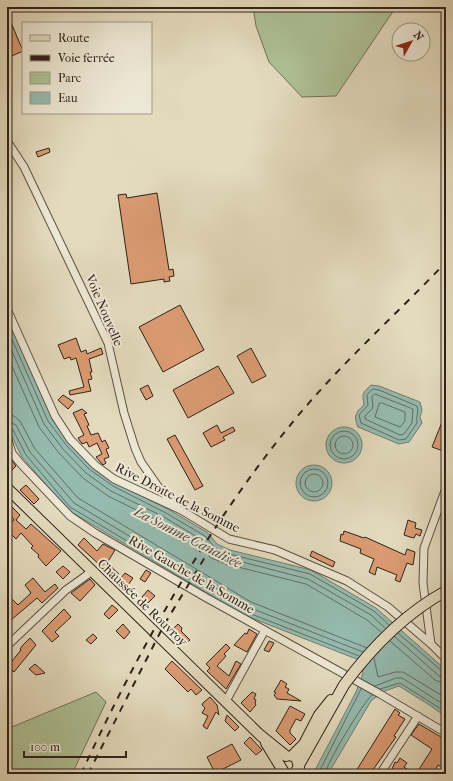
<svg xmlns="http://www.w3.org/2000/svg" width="453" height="781" font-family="'IM FELL French Canon',serif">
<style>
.green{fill:#aec196;stroke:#6f7158}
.water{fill:#95bbb0;stroke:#6d7d74}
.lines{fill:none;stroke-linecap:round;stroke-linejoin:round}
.shore{stroke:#626e65;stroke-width:1}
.building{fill:#db9b73;stroke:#30211a}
.minor-casing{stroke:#5d5043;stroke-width:9}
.primary-casing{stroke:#30211a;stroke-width:12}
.minor{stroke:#ede8d5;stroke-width:7}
.primary{stroke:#e4dbbe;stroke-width:10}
.rail{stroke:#30211a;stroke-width:2;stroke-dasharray:7 7;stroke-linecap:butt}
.primary-bridge-casing{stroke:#30211a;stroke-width:12;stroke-linecap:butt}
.primary-bridge{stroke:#e4dbbe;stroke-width:10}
.labels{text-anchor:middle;stroke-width:4;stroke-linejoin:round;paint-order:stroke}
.street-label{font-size:13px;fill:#30211a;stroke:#ede8d5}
.water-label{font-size:14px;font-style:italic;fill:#4e4f47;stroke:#ede8d5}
</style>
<rect width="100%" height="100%" fill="#e4dbbe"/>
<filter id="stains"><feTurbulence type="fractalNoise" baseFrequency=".005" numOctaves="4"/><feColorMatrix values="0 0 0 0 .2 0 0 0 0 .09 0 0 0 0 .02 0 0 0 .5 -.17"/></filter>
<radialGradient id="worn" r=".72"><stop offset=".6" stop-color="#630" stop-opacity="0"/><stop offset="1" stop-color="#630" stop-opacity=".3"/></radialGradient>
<path class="green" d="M253,7H396L336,96L302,97L269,62L256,26Z
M96,692L106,702L72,774H7V729Z"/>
<path class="water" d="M7,317L52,419L70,444L115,483L168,509L208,533L217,544L230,550L311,570L376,608L446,670V717L431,706L399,686L382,692L371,701L328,774H313L356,692L363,673L359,660L244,615L68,510L22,457L7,427Z
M371,385L379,386L420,402L422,410L420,417L422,423L409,442L399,444L358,427C353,416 356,412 364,405C362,392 362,394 371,385Z
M326 445a18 18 0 1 1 36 0a18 18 0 1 1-36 0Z
M296 483a18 18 0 1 1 36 0a18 18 0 1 1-36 0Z"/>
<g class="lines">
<path class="shore" d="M7,328L48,421L67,446L89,469L113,486L166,513L205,536L215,548L229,554L310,574L374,611L389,625
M7,340L44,424L63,449L86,473L111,491L164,517L202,540L213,553L227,558L308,579L371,615L385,628
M7,355L39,427L59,453L83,478L108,496L161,522L198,545L211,558L226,564L306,584L367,620L381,632
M373,389L379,390L417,406C419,411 416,417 417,423L406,439L399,440L361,423L359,415L368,405L367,395Z
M375,394L413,409L412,423L404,434L400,435L365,419V416L373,408L372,397Z
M382,403L405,412V421L400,427L375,417L379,404Z
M7,415L14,416L20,421L35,449L78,498L251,602L367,648
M7,421L16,425L30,452L74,503L248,607L363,652
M7,426L12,428L26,455L70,507L246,612L359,656
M330 445a14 14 0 1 1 28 0a14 14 0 1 1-28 0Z
M335 445a9 9 0 1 1 18 0a9 9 0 1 1-18 0Z
M300 483a14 14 0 1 1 28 0a14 14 0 1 1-28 0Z
M305 483a9 9 0 1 1 18 0a9 9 0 1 1-18 0Z
M398,633L442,671L446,673
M394,636L439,676L446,678
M390,641L435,680L446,684
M374,658L378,677L395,672H403L446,698
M375,686L396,678H402L446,706
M380,689L400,683L446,712
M318,774L361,689
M325,774C326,764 364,701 372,695"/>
</g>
<path class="building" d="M7,13L23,51L7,58Z
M49,148L50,152L38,157L36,152Z
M157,193L169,270L173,269L174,276L169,277L170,281L164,282V279L131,284L118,195L126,194L127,198Z
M180,305L204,350L163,372L139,327Z
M76,338L81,352L86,350L87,354L101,348L103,354L89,359L92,372H90L92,379L88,380L91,391L70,395L69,391L84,387L76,358L71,360L70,357L64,359L58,345Z
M251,348L266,376L252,383L237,356Z
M218,366L234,393L188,418L173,390Z
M148,385L153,396L146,400L140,389Z
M63,395L74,402L68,409L58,400Z
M82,409L87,413L84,414L89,425L87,426L91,435L98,433L102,442L105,440L109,448L106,449L109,457L104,459L106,463L103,465L96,457L102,454L97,443L89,447L87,442L82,444L78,438L84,435L73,413Z
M446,412V452L432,447Z
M217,425L221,433L233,427L235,431L223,437L225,440L211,447L203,433Z
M175,435L203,486L195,490L167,439Z
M7,454L16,466L7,475Z
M26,485L39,499L34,504L20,490Z
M7,502L20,515L16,520L26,529L31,524L61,551L46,566L38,557L39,555L31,548L33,546L21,533L16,539L7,530V526L14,520L7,511Z
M408,520L416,523L415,528L422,530L420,536L416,534L414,538L410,537L404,535Z
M344,531L364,538L365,537L405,555L407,549L415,552L413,565L407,563L400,582L395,580L397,575L377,567L375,575L369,572L374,559L360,553L361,549L340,541L341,534L343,535Z
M84,538L97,551L103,544L115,550L107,563L119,574L115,579L78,545Z
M312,551L335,562L333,567L310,556Z
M63,566L70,572L63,579L56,572Z
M146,570L151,573L145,582L140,579Z
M125,573L133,578L128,585L120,579Z
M33,578L45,592L55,584L58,588L42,603L37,598L11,620L7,616V601L11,598L18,605L31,593L25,585Z
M90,579L95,585L80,601L71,593Z
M148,590L155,596L148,603L142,597Z
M112,605L118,610L109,619L104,614Z
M64,609L71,617L55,632L59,636L52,642L42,631Z
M123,624L130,632L124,639L116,631Z
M178,624L182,628L181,631L190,640L186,644L181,639L179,642L169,633Z
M249,629L257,634L247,652L234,645L245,633L247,634Z
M93,634L97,638L91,644L86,640Z
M30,638L36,645L14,672L8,666L21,650L20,649L23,645Z
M269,641L274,643L269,652L264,650Z
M226,644L230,648L224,654L226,656L217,666L229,676L236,661L241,664L226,689L207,671L210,668L206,664Z
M172,661L202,690L196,695L191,689L188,692L165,669Z
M35,664L45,673L36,675L29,669Z
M281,680L287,684L285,687L289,689L287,693L301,701L277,699L274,695L276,693L274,692Z
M252,692L256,694L254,699L256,700L255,703L256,705L250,712L241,703Z
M210,697L217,705L219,715L216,712L207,729L203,726L208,716L202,713L205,708L202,705L203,703Z
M290,706L305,714L301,721L296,719L290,730V733L296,739L290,745L276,731Z
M395,709L400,713L398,715L405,719L394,736L396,737L370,774H361L356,771Z
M227,715L239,727L235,731L225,721Z
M419,724L446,740V757L443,762L446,766L444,769L438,765L433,774H416L432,749L411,735Z
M250,737L262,750L256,755L244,743Z
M232,744L241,760L215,773L207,757Z
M400,758L407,763L404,767L414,774H390L395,762L397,763Z"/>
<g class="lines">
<g class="minor-casing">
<path id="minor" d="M7,141L24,167L108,343L124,413L135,448L141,462L162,492L178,507
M7,309L55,416L70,439L95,465L114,479L181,510L229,539L275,550L347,581L388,607L431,644L446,659
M7,437L12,453L20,463L70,516L95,533L205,597L380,694L446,733
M431,644L423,583L424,548L446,488
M7,646L66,590L87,575L91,570
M226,701L265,630
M380,774L418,716"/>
</g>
<g class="primary-casing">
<path id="primary" d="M7,488L260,735L286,756
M266,743L285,774
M292,756L304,744L319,715L331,700
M299,765L344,685
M294,774L299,767L297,760"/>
</g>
<use href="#minor" class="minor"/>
<use href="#primary" class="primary"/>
<path class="rail" d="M81,774C137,653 207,526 292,423C339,365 395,316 446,262
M88,774L164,625L205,557"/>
<g class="primary-bridge-casing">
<path id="primary-bridge" d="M344,685C372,647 404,614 446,591"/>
</g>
<use href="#primary-bridge" class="primary-bridge"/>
</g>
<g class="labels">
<g class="street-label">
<text transform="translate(105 310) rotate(67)" y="5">Voie Nouvelle</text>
<text transform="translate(178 497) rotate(27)" y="5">Rive Droite de la Somme</text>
<text transform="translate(192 574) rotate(30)" y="5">Rive Gauche de la Somme</text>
<text transform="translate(143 602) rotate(44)" y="5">Chaussée de Rouvroy</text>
</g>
<g class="water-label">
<text transform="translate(188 537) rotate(27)" y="5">La Somme Canalisée</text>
</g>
</g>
<rect width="453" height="781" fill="none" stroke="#e4dbbe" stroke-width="24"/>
<rect x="8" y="8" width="437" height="765" fill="none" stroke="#30211a" stroke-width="2"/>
<rect x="12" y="12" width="429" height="757" fill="none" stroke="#30211a"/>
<rect x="22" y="22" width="130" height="92" fill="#ede8d5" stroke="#a1988a"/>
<rect x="30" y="35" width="20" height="6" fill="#e4dbbe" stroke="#a1988a"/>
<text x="58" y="42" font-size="12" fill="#30211a">Route</text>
<rect x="30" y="55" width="20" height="6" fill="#30211a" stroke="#a1988a"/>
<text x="58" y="62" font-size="12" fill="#30211a">Voie ferrée</text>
<rect x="30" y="72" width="20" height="12" fill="#aec196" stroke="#a1988a"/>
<text x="58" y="82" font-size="12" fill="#30211a">Parc</text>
<rect x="30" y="92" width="20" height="12" fill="#95bbb0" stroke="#a1988a"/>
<text x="58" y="102" font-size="12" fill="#30211a">Eau</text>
<g transform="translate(411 42) rotate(51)"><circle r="19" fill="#ede8d5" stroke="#a1988a"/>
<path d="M0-3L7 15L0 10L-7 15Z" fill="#8f2418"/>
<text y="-6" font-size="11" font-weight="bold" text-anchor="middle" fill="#30211a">N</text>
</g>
<path d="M24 751v6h102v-6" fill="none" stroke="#30211a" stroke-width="2"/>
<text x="30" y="751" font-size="12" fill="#30211a" stroke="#ede8d5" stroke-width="3" paint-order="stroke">100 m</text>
<rect width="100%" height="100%" filter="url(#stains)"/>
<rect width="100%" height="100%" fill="url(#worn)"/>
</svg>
